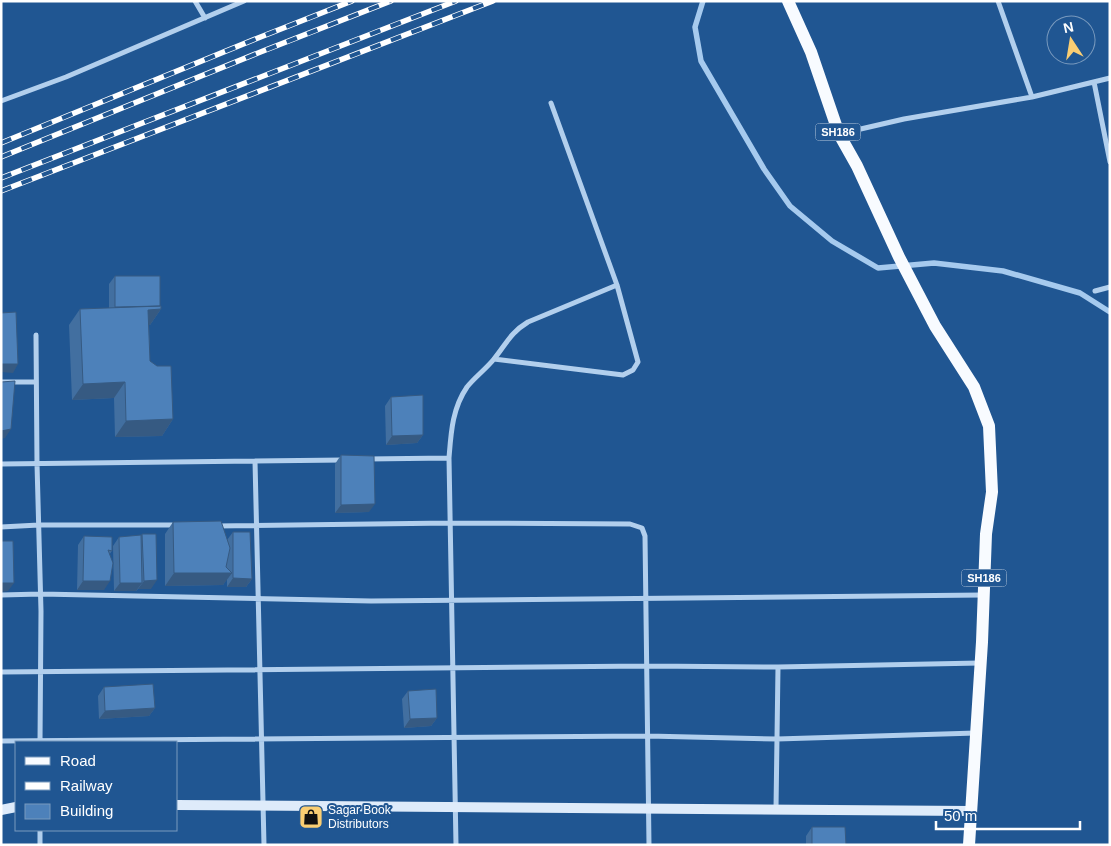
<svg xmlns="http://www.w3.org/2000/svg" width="1111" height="846" font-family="Arial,sans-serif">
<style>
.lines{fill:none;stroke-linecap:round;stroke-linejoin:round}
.stream{stroke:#a6caee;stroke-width:5.5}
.street{stroke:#b2cfed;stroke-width:5}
.secondary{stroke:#deebfa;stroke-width:10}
.primary{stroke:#f8fbff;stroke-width:12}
.rail-casing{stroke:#fff;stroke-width:5.5}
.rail{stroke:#205692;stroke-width:4;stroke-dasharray:11;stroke-linecap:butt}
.wall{fill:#426fa0}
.shaded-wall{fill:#365a82}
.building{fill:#4d81ba;stroke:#365a82}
.labels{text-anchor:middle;stroke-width:4;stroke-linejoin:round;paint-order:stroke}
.shield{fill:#205692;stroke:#bcccde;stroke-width:1}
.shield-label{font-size:11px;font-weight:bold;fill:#fff}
.poi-label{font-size:12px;fill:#fff;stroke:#205692;text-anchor:start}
</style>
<rect width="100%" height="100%" fill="#205692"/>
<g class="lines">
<path class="stream" d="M703,1L695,27L701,61L764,169L790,206L832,241L878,268L934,263L1003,271L1080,293L1110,312"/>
<path class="street" d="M195,1L205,18
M998,1L1032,97
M1094,82L1110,162
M1,101L66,77L244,1
M839,134L904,119L1032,97L1110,78
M1095,291L1110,287
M36,335L37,464L41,611L40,742
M494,359L623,375L633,370L638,362L617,285L551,103
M1,382H36
M367,459L449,458
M255,461L264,845
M1,464L344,460
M216,526L450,523L630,524L642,528L645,536L649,845
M1,527L39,525H177
M1,595L41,594L371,601L983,595
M1,672L648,666L778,667L980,663
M1,741L648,736L777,739L976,733
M776,809L778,667
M40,830V845
M456,845L449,458C451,433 452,409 467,387C475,377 486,369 494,359C507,343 510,333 528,322L617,285"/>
<path class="secondary" d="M176,805L971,811
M1,810L16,807"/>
<path class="primary" d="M788,1L811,52L839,134L857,166L899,257L935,326L974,387L989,426L992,492L986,534L982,642L969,845"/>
<g class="rail-casing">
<path id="rail" d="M1,143L258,38L352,1
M1,157L263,51L391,1
M1,178L456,1
M1,191L493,1"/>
</g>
<use href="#rail" class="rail"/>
</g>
<path class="wall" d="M115,276L160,306L161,309L150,325H149L150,361L173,419L162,436L115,437L114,398L72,400L69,325L80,309L109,308V284Z
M391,397L423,435L417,443L386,445L385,406Z
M341,455L369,512L335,513V464Z
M173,522L227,540L233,532L252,579L246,587H227V579L223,585L165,586V534Z
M142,534L151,589H138L136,591H114L113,546L119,537L141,536Z
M84,536L112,551L109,555L104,590H77L78,545Z
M104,687L155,708L149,716L99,719L98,696Z
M408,691L437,718L431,726L404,728L402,699Z
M812,827L846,845H806V836Z"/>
<path class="shaded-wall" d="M115,307L161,309L150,325L137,326L109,315Z
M1,364H18L13,373L1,372Z
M125,382L114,398L72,400L83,384Z
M173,419L162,436L115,437L126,421Z
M11,429L5,438L1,439V431Z
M423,435L417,443L386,445L392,436Z
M375,504L369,512L335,513L341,505Z
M174,573H232L223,585L165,586Z
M233,578L252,579L246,587H227Z
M157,580L151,589H138L144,581Z
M83,581H110L104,590H77Z
M1,583H14L8,591L1,592Z
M120,583H142L136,591H114Z
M155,708L149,716L99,719L105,711Z
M437,718L431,726L404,728L410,719Z"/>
<path class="building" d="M115,276H160V306L115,307Z
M161,306V309L148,310L150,361L157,366H171L173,419L126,421L125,382L83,384L80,309Z
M16,312L18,364H1V313Z
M15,381L11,429L1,431V382Z
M423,395V435L392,436L391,397Z
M341,455L374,456L375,504L341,505Z
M221,521L230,548L226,567L232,573H174L173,522Z
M233,532H250L252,579L233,578Z
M142,534H156L157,580L144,581Z
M141,535L142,583H120L119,537Z
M84,536L112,537V551L108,550L113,563L110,581H83Z
M1,541H13L14,583H1Z
M153,684L155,708L105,711L104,687Z
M436,689L437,718L410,719L408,691Z
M812,827H845L846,845H812Z"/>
<defs>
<g id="shop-square" transform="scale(1.25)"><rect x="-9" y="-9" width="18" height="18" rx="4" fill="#face73" stroke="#205692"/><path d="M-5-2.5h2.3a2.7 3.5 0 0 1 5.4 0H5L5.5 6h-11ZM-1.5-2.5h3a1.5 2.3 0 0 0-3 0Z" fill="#111"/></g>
</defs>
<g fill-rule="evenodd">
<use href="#shop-square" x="311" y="817"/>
</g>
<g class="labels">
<g class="shield">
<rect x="815.5" y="123.5" width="45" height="17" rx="4"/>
<rect x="961.5" y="569.5" width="45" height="17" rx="4"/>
</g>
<g class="shield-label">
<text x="838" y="136">SH186</text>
<text x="984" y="582">SH186</text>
</g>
<g class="poi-label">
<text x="328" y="814">Sagar Book<tspan x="328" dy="14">Distributors</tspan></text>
</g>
</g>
<rect width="1111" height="846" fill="none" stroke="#ffffff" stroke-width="5"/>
<rect x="15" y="741" width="162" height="90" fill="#205692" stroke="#799abe"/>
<rect x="25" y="757" width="25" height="8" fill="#f8fbff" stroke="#799abe"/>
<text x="60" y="766" font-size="15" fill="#ffffff">Road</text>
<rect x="25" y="782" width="25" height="8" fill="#ffffff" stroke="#799abe"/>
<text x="60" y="791" font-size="15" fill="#ffffff">Railway</text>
<rect x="25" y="804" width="25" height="15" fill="#4d81ba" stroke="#799abe"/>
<text x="60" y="816" font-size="15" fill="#ffffff">Building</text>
<g transform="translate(1071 40) rotate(348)"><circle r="24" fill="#205692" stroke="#799abe"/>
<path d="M0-4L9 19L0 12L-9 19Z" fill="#face73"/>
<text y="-8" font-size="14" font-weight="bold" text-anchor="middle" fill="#ffffff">N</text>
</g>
<path d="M936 821v8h144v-8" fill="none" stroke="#ffffff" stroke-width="2.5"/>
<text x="944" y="821" font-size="15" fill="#ffffff" stroke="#205692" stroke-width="4" paint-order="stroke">50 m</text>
</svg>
